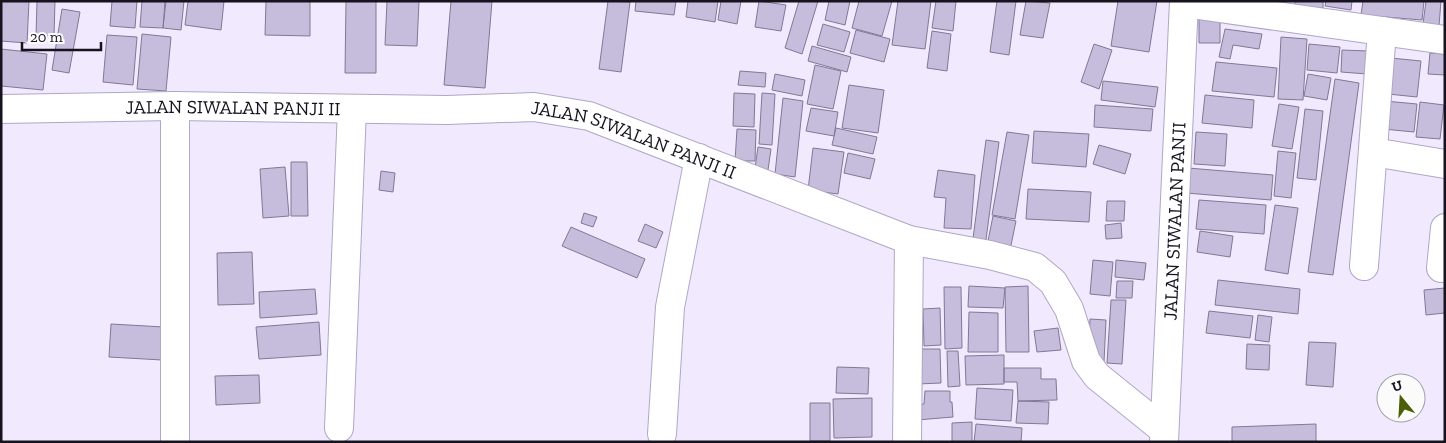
<svg xmlns="http://www.w3.org/2000/svg" width="1446" height="443" font-family="'Zilla Slab',serif">
<style>
.building{fill:#c6bcdc;stroke:#827896}
.lines{fill:none;stroke-linecap:round;stroke-linejoin:round}
.minor-casing{stroke:#b0a6c5;stroke-width:30}
.minor{stroke:#fff;stroke-width:28}
.labels{text-anchor:middle;stroke-width:4;stroke-linejoin:round;paint-order:stroke}
.street-label{font-size:19px;fill:#16121e;stroke:#fbfbfb}
</style>
<rect width="100%" height="100%" fill="#f1eafe"/>
<path class="building" d="M1,1H29L27,43L1,41Z
M37,1H55L54,36H36Z
M112,1H137L135,28L110,26Z
M142,1H165L163,28L140,27Z
M166,1H184L181,30L163,28Z
M188,1H224L221,30L185,25Z
M266,1H310V36L265,35Z
M346,1H376V73H345Z
M387,1H419L417,46L385,45Z
M451,1H492L485,88L444,85Z
M608,1L630,2L621,72L599,69Z
M636,1H676L674,15L635,11Z
M688,1H718L715,22L686,17Z
M721,1H741L737,24L718,20Z
M759,1L786,5L781,31L755,27Z
M799,1H818L802,54L785,48Z
M829,1H850L845,25L825,20Z
M859,1H892L882,36L852,28Z
M898,1H931L925,49L892,45Z
M936,1H956L953,31L932,28Z
M997,1H1016L1009,55L990,52Z
M1026,1L1050,3L1043,38L1020,35Z
M1118,1H1157L1149,52L1111,46Z
M1295,1H1323V8L1295,9Z
M1326,1H1352L1351,10L1325,6Z
M1363,1H1424L1422,20L1361,15Z
M1426,1H1441L1439,26L1423,24Z
M62,9L80,12L69,73L52,70Z
M1199,10L1220,11V43H1199Z
M823,24L850,32L844,52L817,45Z
M1225,29L1262,34L1259,49L1233,45L1230,59L1219,57Z
M856,30L890,39L884,62L850,53Z
M932,31L951,34L947,71L927,68Z
M142,34L171,37L166,91L137,89Z
M107,35L137,37L133,85L103,82Z
M1281,37L1307,39L1303,100L1278,99Z
M1094,44L1112,50L1099,89L1081,82Z
M1309,44L1340,47L1337,73L1307,70Z
M812,46L851,57L847,72L808,61Z
M1,49L47,54L43,90L1,86Z
M1342,50L1368,51L1367,74L1341,72Z
M1430,53L1445,54V75L1428,74Z
M1391,58L1421,61L1417,97L1388,94Z
M1216,62L1277,68L1274,97L1212,91Z
M815,65L841,71L833,109L807,104Z
M740,71L766,73L765,87L738,85Z
M775,74L805,80L802,96L772,90Z
M1308,74L1331,78L1327,100L1304,96Z
M1335,79L1359,83L1333,275L1308,272Z
M1103,81L1158,87L1155,107L1101,100Z
M849,85L884,90L878,133L842,128Z
M734,93L755,94L754,127L733,126Z
M762,93L775,94L772,145L759,144Z
M1205,95L1254,100L1252,128L1202,123Z
M783,98L803,101L795,177L775,174Z
M1385,101L1417,104L1414,132L1383,129Z
M1420,102L1444,105L1440,139L1416,137Z
M1279,104L1299,107L1292,149L1272,146Z
M1095,105L1153,109L1151,131L1094,127Z
M811,108L838,112L834,136L806,131Z
M1305,109L1323,111L1316,180L1297,178Z
M836,128L877,137L873,154L832,145Z
M737,129L756,130L755,161H735Z
M1034,131L1089,134L1086,167L1032,163Z
M1007,132L1029,135L1015,219L992,215Z
M1196,132L1227,134L1225,166L1194,164Z
M986,140L999,142L985,247L972,246Z
M1099,145L1131,154L1125,174L1093,164Z
M758,147L771,149L768,170L755,168Z
M813,148L844,152L838,194L808,190Z
M1278,151L1296,153L1291,198L1274,196Z
M848,153L875,159L870,179L844,173Z
M291,162H307L308,216H291Z
M285,167L289,216L263,218L260,169Z
M1188,168L1273,175L1271,200L1186,193Z
M938,170L975,175L971,229L944,228L946,198L934,197Z
M381,171L395,173L393,192L379,190Z
M1028,189L1091,192L1089,222L1026,219Z
M1199,200L1266,205L1264,234L1196,229Z
M1107,201H1125L1124,221H1106Z
M1275,205L1298,208L1288,274L1265,270Z
M584,213L597,217L593,227L581,223Z
M993,216L1016,221L1010,250L987,246Z
M1121,223L1122,238L1106,239L1105,225Z
M645,224L663,232L656,248L638,241Z
M571,227L645,259L637,278L562,246Z
M1200,231L1233,236L1230,257L1197,252Z
M252,252L254,304L218,305L217,253Z
M1093,260L1113,262L1110,296L1090,294Z
M1116,260L1146,263L1144,280L1115,277Z
M1218,280L1300,289L1298,314L1215,305Z
M1117,281H1133L1132,298H1116Z
M969,286L1005,288L1003,308L968,307Z
M1028,286L1029,352H1006L1005,287Z
M944,287H961L962,348L945,349Z
M1445,288V313L1426,315L1424,290Z
M315,289L317,314L260,318L259,292Z
M1111,300H1126L1122,364L1107,363Z
M940,308L941,345L924,346L923,309Z
M1209,311L1253,316L1250,338L1206,333Z
M969,312L998,313V352H968Z
M1258,315L1272,317L1269,342L1255,340Z
M1090,319L1106,320L1104,362L1088,361Z
M319,322L321,355L259,359L256,327Z
M111,324L164,327L162,360L109,357Z
M1058,328L1061,350L1037,352L1034,331Z
M1309,342L1336,343L1333,387L1306,385Z
M1247,344L1270,345L1269,370L1246,369Z
M918,349H940L941,383L918,384Z
M947,351H958L960,386L948,387Z
M1004,355V384L966,385L965,356Z
M837,367L869,368L868,394L836,393Z
M1004,368H1041V379H1056L1057,400L1018,401L1017,382H1004Z
M259,375L260,403L216,405L215,376Z
M977,388L1013,390L1011,421L975,419Z
M925,391H950V402H952L953,417L917,420L916,405L924,404Z
M872,398V437L834,438L833,399Z
M1018,401L1049,402L1048,424L1016,423Z
M810,403H830V441H810Z
M972,422V442H952V423Z
M976,424L1022,428L1021,442H974Z
M1316,424V442H1232V427Z"/>
<g class="lines">
<g class="minor-casing">
<g id="minor">
<path d="M1184,3L1445,40"/>
<path id="s1" d="M1,109L175,106L447,110L534,107L589,116L909,240L990,255L1035,267L1053,282L1069,309L1086,361L1097,376L1164,430"/>
<path d="M1373,152L1445,164"/>
<path d="M1364,266L1382,31"/>
<path d="M1441,268L1445,228"/>
<path d="M339,428L352,109"/>
<path d="M662,434L670,307L699,158"/>
<path d="M175,442V106"/>
<path d="M907,442L909,240"/>
<path id="s2" d="M1164,442L1184,1"/>
</g>
</g>
<use href="#minor" class="minor"/>
</g>
<g class="labels">
<g class="street-label">
<text dy="7" stroke="none"><textPath href="#s1" startOffset="232">JALAN SIWALAN PANJI II</textPath></text>
<text dy="7" stroke="none"><textPath href="#s1" startOffset="638">JALAN SIWALAN PANJI II</textPath></text>
<text dy="7" stroke="none"><textPath href="#s2" startOffset="221">JALAN SIWALAN PANJI</textPath></text>
</g>
</g>
<rect width="1446" height="443" fill="none" stroke="#16121e" stroke-width="5"/>
<g transform="translate(1401 398) rotate(342)"><circle r="24" fill="#fbfbfb" stroke="#9f9ea3"/>
<path d="M0-4L9 19L0 12L-9 19Z" fill="#4b5f06"/>
<text y="-8" font-size="14" font-weight="bold" text-anchor="middle" fill="#16121e">U</text>
</g>
<path d="M22 42v8h79v-8" fill="none" stroke="#16121e" stroke-width="2.5"/>
<text x="30" y="42" font-size="15" fill="#16121e" stroke="#fbfbfb" stroke-width="4" paint-order="stroke">20 m</text>
</svg>
